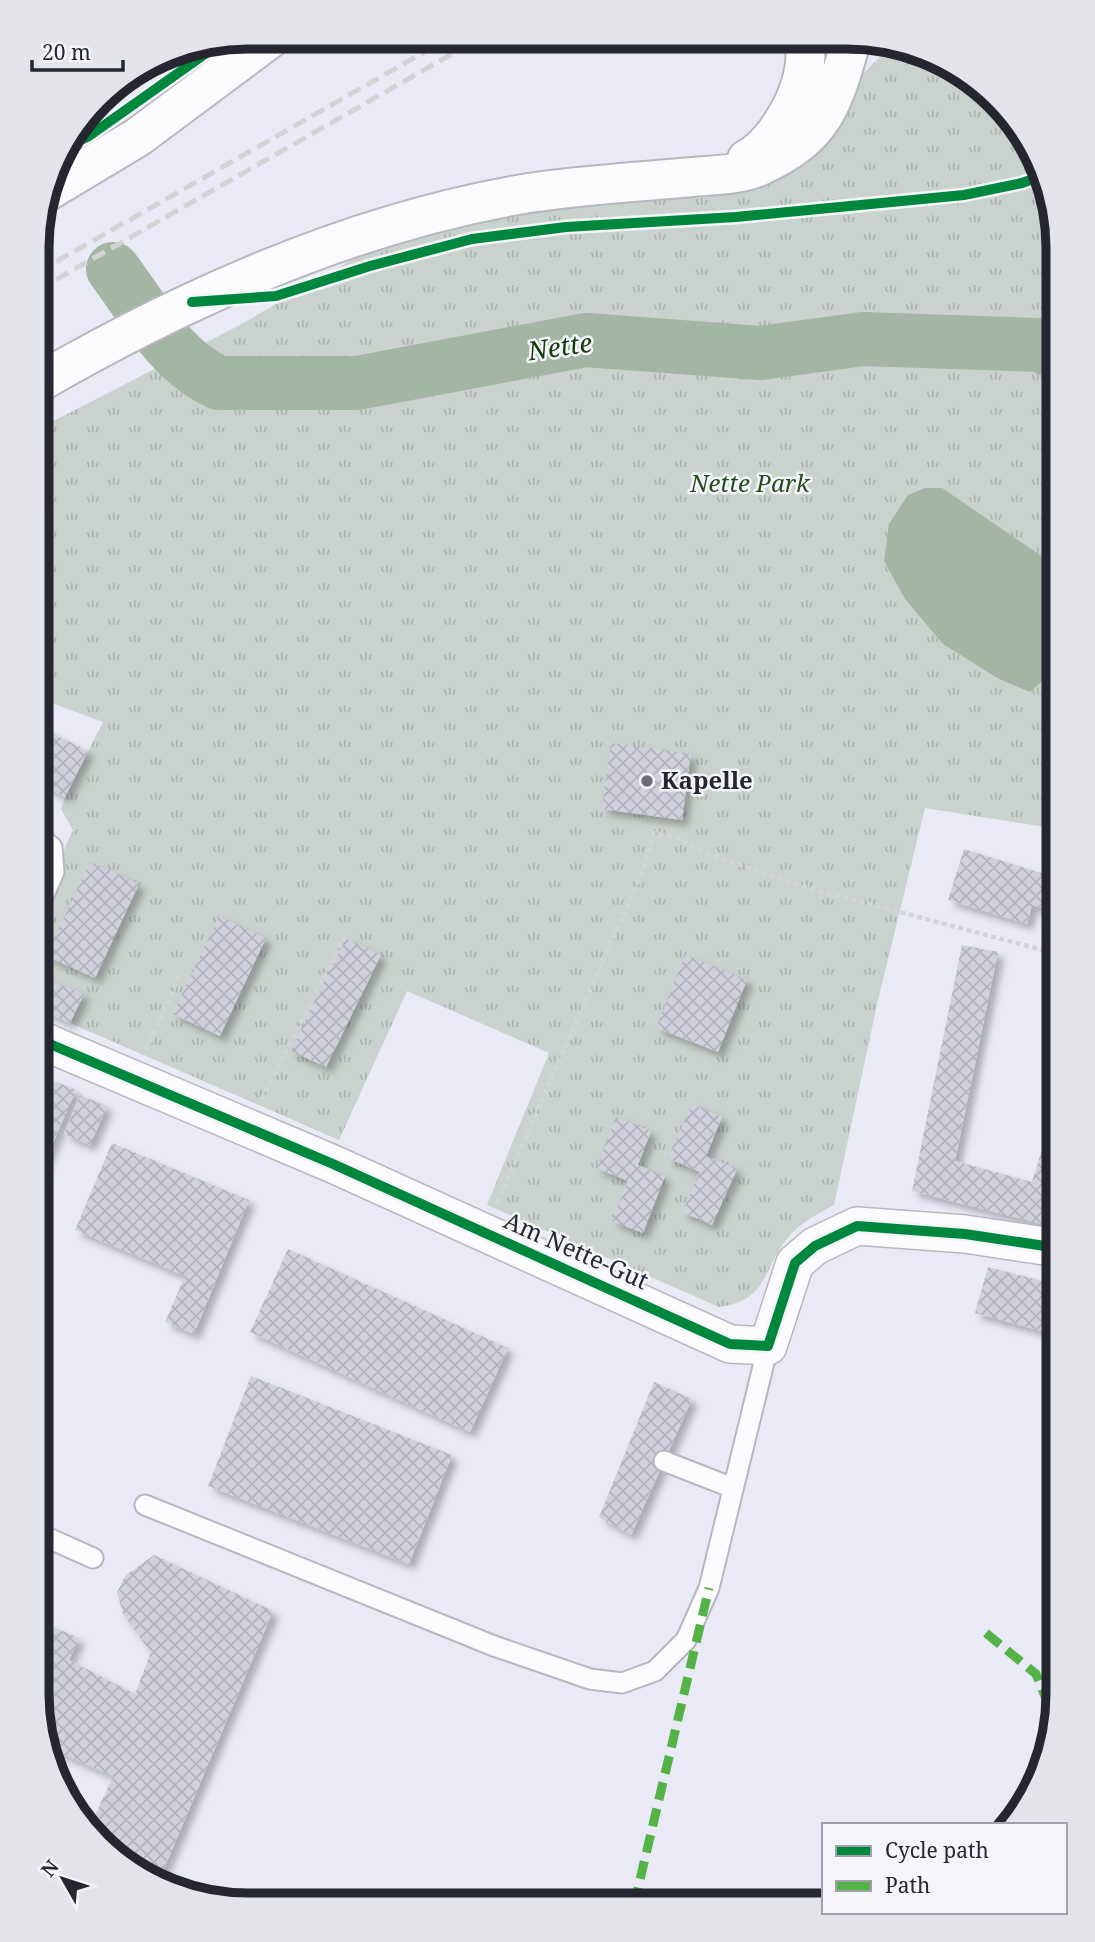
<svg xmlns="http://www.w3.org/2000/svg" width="1095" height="1942" font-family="'Noto Serif',serif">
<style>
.park{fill:url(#park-tufts)}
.water{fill:#a3b6a3}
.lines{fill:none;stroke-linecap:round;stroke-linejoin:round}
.river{stroke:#a3b6a3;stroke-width:54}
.building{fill:url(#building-cross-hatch);filter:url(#shadow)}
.lane-casing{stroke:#b6b7c1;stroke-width:23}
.street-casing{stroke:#b6b7c1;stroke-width:40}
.secondary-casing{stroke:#b6b7c1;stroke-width:42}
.path{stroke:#d3d4d7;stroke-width:4.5;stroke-dasharray:5 3.5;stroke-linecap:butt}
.lane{stroke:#fcfcfe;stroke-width:19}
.street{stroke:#fcfcfe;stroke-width:37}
.secondary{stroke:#fcfcfe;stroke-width:38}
.rail{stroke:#d3d3d6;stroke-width:5;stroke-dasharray:14 7;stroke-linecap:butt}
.quiet{stroke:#55b246;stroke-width:9;stroke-dasharray:18 9;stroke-linecap:butt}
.cycleway-casing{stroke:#f4f5fa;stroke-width:15}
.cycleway{stroke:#00873e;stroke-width:10}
.poi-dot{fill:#6a6b74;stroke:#f4f5fa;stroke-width:2.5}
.labels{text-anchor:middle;stroke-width:5;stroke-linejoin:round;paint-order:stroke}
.park-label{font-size:24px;font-style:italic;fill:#274d1f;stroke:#f4f5fa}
.poi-label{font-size:24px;font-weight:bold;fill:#25262f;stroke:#f4f5fa;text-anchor:start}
.street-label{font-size:24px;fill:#25262f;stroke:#f4f5fa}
.water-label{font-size:26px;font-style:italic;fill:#163b0d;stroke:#f4f5fa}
.rim{fill:none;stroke:#25262f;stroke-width:9}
</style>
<defs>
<pattern id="park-tufts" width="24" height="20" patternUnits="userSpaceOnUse" patternTransform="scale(1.75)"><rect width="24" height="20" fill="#c9d2cc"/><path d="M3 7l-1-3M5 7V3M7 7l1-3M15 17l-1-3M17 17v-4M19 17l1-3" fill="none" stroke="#acb4b0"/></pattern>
<pattern id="building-cross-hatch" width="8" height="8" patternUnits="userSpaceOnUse" patternTransform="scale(1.75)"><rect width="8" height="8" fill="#d0d1dd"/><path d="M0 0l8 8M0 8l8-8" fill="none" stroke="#b2b3be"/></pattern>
<filter id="shadow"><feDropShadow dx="6" dy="6" stdDeviation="3.5" flood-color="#0004"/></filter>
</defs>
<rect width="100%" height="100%" fill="#e9eaf5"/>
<path class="park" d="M887,50L990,95L1047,180L1058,248V829L925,808L878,1000L834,1205C821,1212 802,1222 792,1233C762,1265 771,1300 719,1307L487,1205L549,1053L407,991L339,1140L70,1023L83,994L38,976V908L73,830L61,809L65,797L103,722L38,698V429L240,325L394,235L580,188L760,176Z"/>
<path class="water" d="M925,488H942L1046,559L1058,574V667L1030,692L999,679L943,644L905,599L884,561L889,524L908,495Z"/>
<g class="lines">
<path class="river" d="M113,269C144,310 170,361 219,383H357L586,340L761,353L863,339L1039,345L1058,353"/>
</g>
<path class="building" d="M38,726L88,751L65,797L38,783Z
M611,743L691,754L682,820L602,809Z
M964,849L1058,878V913L1032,905L1027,924L948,900Z
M90,862L139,884L95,978L46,956Z
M219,916L266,938L220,1036L173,1014Z
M344,938L381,955L326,1067L291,1051Z
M962,945L998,952L955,1161L1032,1182L1058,1097V1228L912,1191Z
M685,955L747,980L718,1052L656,1028Z
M38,976L84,994L70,1023L38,1009Z
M39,1075L76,1090L37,1180V1077Z
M80,1095L107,1106L90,1145L64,1134Z
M692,1104L722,1117L706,1156L737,1169L712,1225L682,1212L700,1172L668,1158Z
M616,1117L651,1131L638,1165L665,1176L643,1233L612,1221L628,1181L596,1168Z
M112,1143L249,1200L194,1334L165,1322L185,1276L75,1230Z
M288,1249L508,1348L470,1432L250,1332Z
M988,1267L1058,1285L1045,1332L975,1313Z
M251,1376L452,1455L409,1564L208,1486Z
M654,1382L692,1399L631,1535L599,1517Z
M154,1555L273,1611L160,1878L119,1861L89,1829L113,1776L46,1747L37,1694V1620L79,1638L69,1660L135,1694L151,1652L123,1614L117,1592L126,1575Z"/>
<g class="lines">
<g class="lane-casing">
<path id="lane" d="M38,908L54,872L52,847L38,836
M664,1461L733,1488
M145,1505L494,1646L590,1679L622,1683L655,1671L686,1640L709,1588L768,1346
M37,1533L93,1558"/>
</g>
<g class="street-casing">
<path id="street" d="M38,1039L333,1164L730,1344L768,1346L795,1263L815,1246L857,1226L965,1234L1058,1248"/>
</g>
<g class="secondary-casing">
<path id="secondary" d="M747,159C779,143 815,76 803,40
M48,191L138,137L272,37
M38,383C187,297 358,221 529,193C583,185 638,182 692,177C713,175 741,175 760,166C824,137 833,105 851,41"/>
</g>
<path class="path" d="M146,1050L181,972
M262,1099L344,938
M497,1203L646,863L653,833L678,838L706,853L801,886L1058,954"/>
<use href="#lane" class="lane"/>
<use href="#street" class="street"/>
<use href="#secondary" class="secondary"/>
<path class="rail" d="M38,272L449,38
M38,290L480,38"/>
<path class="quiet" d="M986,1633L1036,1674L1055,1721
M634,1905L709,1588"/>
<g class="cycleway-casing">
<path id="cycleway" d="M64,148L89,136L222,42
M192,302L276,296L370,266L472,239L566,227L736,217L964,195L1022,183L1044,175
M38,1039L333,1164L730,1344L768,1346L795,1263L815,1246L857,1226L965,1234L1058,1248"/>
</g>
<use href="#cycleway" class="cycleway"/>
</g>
<circle class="poi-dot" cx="647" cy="781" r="7"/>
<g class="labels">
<g class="park-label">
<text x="750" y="492">Nette Park</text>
</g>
<g class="poi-label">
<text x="661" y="789">Kapelle</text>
</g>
<g class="street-label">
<text transform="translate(576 1251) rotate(24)" y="8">Am Nette-Gut</text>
</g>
<g class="water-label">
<text transform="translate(560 347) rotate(-8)" y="9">Nette</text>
</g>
</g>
<path d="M0 0H1095V1942H0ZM248 49H847A199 199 0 0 1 1046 248V1694A199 199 0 0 1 847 1893H248A199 199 0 0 1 49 1694V248A199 199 0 0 1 248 49Z" fill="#e3e4ea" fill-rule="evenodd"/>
<path class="rim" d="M248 49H847A199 199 0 0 1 1046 248V1694A199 199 0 0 1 847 1893H248A199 199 0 0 1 49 1694V248A199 199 0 0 1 248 49Z"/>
<rect x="822" y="1823" width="245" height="91" fill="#f4f5fa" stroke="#a1a2a9" stroke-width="2"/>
<rect x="836" y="1846" width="35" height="10" fill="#00873e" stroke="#a1a2a9" stroke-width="2"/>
<text x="885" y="1858" font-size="21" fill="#25262f">Cycle path</text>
<rect x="836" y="1881" width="35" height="10" fill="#55b246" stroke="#a1a2a9" stroke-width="2"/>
<text x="885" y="1893" font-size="21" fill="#25262f">Path</text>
<g transform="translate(63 1879) rotate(309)" stroke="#f4f5fa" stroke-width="5" paint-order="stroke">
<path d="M0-5L12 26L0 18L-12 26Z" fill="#25262f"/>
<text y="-10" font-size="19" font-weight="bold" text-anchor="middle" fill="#25262f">N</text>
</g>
<path d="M32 60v10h91v-10" fill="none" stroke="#25262f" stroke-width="3.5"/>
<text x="42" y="60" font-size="21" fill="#25262f" stroke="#f4f5fa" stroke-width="5" paint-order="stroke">20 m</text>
</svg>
